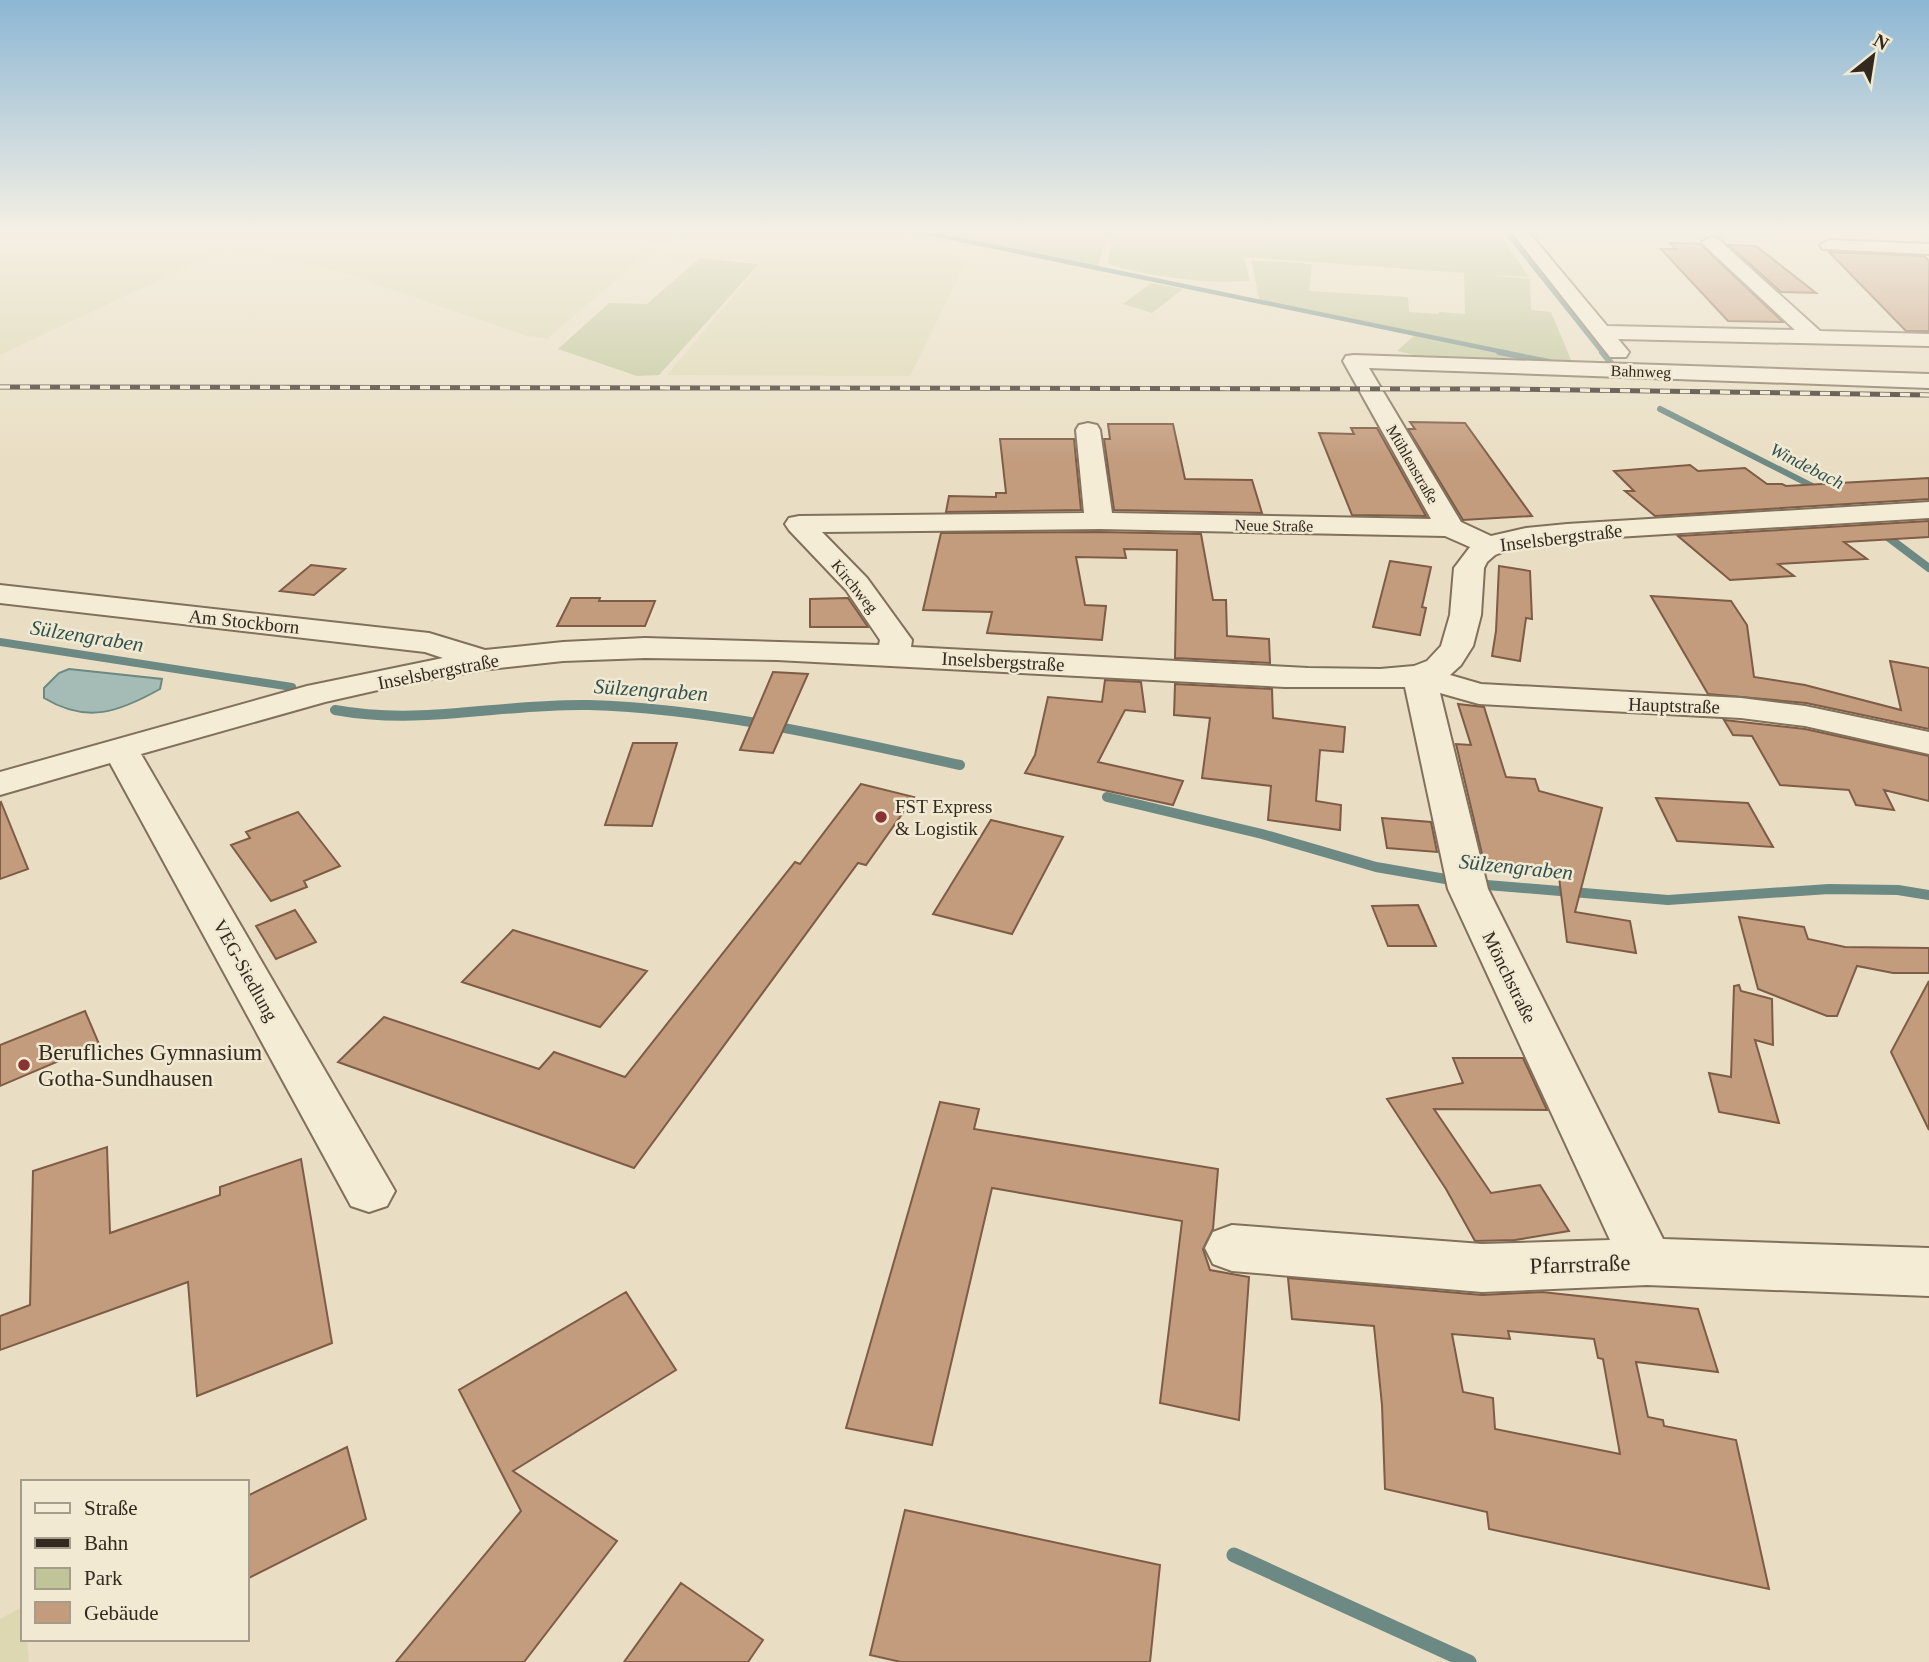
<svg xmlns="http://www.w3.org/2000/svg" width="1929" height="1662" font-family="'Times New Roman',serif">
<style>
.farmland{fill:#ddd7b2}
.green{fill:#c0c599}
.water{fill:#a5bcb6;stroke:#6d8983;stroke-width:2}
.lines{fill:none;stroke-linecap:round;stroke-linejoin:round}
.stream-far4{stroke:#6d8983;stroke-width:4.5}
.stream-far3{stroke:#6d8983;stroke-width:6}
.stream-far2{stroke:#6d8983;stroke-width:8}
.stream-far1{stroke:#6d8983;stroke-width:10}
.stream{stroke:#6d8983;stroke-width:15}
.building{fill:#c39b7d;stroke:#7e5c45;stroke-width:2;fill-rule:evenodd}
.minor-casing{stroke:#81705c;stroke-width:4}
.minor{fill:#f5ecd6;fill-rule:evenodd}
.rail-casing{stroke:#33291f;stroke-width:5}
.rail{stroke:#f1e9d2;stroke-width:3.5;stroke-dasharray:10;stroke-linecap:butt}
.poi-dot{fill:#893333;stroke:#f1e9d2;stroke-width:2.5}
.labels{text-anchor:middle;stroke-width:5;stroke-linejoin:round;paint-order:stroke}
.far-street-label{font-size:16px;fill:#33291f;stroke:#f1e9d2}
.far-water-label{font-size:18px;font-style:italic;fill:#2f514f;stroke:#f1e9d2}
.street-label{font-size:19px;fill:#33291f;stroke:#f1e9d2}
.poi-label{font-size:19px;fill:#33291f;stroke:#f1e9d2;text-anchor:start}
.water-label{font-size:21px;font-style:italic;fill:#2f514f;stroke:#f1e9d2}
.near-poi-label{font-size:23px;fill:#33291f;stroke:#f1e9d2;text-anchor:start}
.near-street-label{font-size:23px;fill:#33291f;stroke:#f1e9d2}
</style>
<rect width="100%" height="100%" fill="#e9dec3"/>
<path class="farmland" d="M0,229H676L547,339L524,335L339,271L227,248L0,355Z
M694,229H869L902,237L950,254L965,264L910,376L667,375L762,262L664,256Z
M23,1607V1639H27L29,1662H0V1619Z"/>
<path class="green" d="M917,229H1108L1098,267Z
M1113,229H1491L1506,243L1529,277L1489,275L1530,279L1531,310L1551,312L1572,362L1551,364L1427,358L1397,351L1417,333L1260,302L1251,260L1312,264L1309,291L1408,297L1409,312L1439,314V312L1465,314L1464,273L1244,257L1250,281C1201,284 1155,277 1108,264Z
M700,258L759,264L659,375L637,376L558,349L609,303L647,304Z
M1151,283L1183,289L1152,313L1123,304Z"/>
<path class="water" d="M69,669L162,679L160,689C119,712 87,724 44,698V688L59,673Z"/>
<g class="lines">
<path class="stream-far4" d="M908,229L1508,353
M1504,229L1603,353"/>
<path class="stream-far3" d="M1499,352L1549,362
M1602,352L1611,363
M1660,409L1822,491
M1836,498L1851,509"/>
<path class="stream-far2" d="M1848,507L1929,568
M0,642L292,687
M568,706H602"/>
<path class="stream-far1" d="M335,710C423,726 502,703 589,705C715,709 837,738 960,765
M1107,797L1262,834L1376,867L1457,881
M1475,884L1668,900L1829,889L1898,890L1929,895"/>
<path class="stream" d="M1234,1555L1469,1662"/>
</g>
<path class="building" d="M1670,243L1700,244L1783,322L1728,321L1661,249H1676Z
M1729,245L1756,246L1816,293L1781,292Z
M1829,252L1924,256L1929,261V331H1906Z
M1410,422L1465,423L1532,516L1463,520L1408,429H1415Z
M1108,424H1173L1185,479L1252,480L1262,513L1114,510L1104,439H1110Z
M1351,428H1377L1426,516L1352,515L1319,433L1354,434Z
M1000,439H1074L1081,510L946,512L949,496L996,497V493H1006Z
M1690,465L1698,471L1745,468L1767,484H1782L1786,486L1929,478V499L1655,516L1625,491H1634L1614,471Z
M1929,521V537L1844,542L1867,559L1778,564L1794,576L1730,580L1678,536Z
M1099,532L1201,534L1213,600H1226L1227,636L1269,639L1270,663L1175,658L1177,550L1124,549L1126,558L1076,557L1085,605L1106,606L1102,640L987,633L992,612L923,610L941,533Z
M1390,561L1431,567L1422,607L1426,608L1420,635L1373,627Z
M311,565L345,569L314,595L280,591Z
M1499,566L1530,571L1532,619L1526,618L1520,661L1492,656L1496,631Z
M1651,596L1731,601L1747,625L1754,677L1805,685L1901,710L1890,661L1929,668V729L1806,703L1708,694Z
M571,598H600L599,601H655L645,626H557Z
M848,598L868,627H810V599Z
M773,672L808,674L773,753L740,750Z
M1105,680L1141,682L1145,712L1125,710L1098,762L1183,781L1173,805L1025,773L1035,755L1048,697L1102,702Z
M1175,684L1272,689L1273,718L1345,727L1343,752L1320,750L1316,801L1341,805L1340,830L1268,820L1271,786L1202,778L1210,718L1174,715Z
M1458,704L1484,707L1506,777L1535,779L1539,791L1602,808L1575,912L1630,921L1636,953L1567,942L1559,877L1483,858L1456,744L1471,745Z
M1724,720L1805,729L1929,756V801L1884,790L1894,810L1856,805L1849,790L1780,785L1752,736L1733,735Z
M633,743H677L652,826L605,825Z
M861,784L914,797L866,865L858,863L634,1168L338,1062L384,1017L539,1069L554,1052L625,1077L795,862L800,864Z
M1656,798L1748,803L1773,847L1677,841Z
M1,802L28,869L0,879V803Z
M298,812L340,866L304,881L307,887L271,901L231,845L250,838L246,832Z
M1382,818L1431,822L1437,852L1387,848Z
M991,820L1063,837L1012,934L933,914Z
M1418,905L1436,946H1388L1372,906Z
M295,910L316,942L276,959L256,926Z
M1739,917L1804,927L1808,939L1845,947L1929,948V973H1893L1857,966L1837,1016H1827L1758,989Z
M513,930L647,971L600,1027L462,982Z
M1929,981V1130L1891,1052Z
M1739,985L1741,991L1772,999L1773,1045L1755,1040L1779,1123L1719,1112L1709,1073L1731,1077L1734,986Z
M85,1011L99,1044L0,1086V1045Z
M1453,1058H1523L1547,1110L1434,1109L1491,1193L1540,1185L1569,1231L1515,1240L1475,1241L1446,1189L1387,1099L1463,1083Z
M940,1102L979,1109L974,1129L1218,1169L1213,1229L1203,1249L1210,1270L1249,1277L1239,1420L1160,1403L1182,1221L992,1188L932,1445L846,1428Z
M107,1147L110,1233L220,1195V1187L301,1159L332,1343L197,1396L188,1282L0,1350V1316L30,1305L33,1171Z
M1288,1278L1482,1295L1542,1292L1698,1309L1718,1372L1636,1362L1648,1417L1663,1420L1664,1426L1736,1440L1769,1589L1489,1529L1487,1512L1385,1489L1382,1405L1374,1326L1292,1319ZM1508,1331L1594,1339L1598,1358L1603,1359L1620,1454L1495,1429L1493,1398L1463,1392L1452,1334L1510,1339Z
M626,1292L676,1370L513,1471L617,1541L524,1662H396L521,1511L459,1390Z
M347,1447L366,1519L247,1579V1496Z
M905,1510L1160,1565L1150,1662H901L870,1655Z
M681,1583L763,1640L748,1662H624Z"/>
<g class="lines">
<g class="minor-casing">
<path id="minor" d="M1509,229H1526L1607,326L1795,330L1705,246L1702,242L1711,237L1717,238L1820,331L1929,334V346L1618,339L1629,352L1626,357H1610Z
M1829,240L1929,244V254L1823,249L1820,245Z
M1354,355L1929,374V388L1369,368L1461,522L1491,536L1526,528L1567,524L1929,502V518L1567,540L1515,547L1495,555L1487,562L1484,568L1481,615L1473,646L1461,665L1450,675L1481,684L1741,698L1805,706L1929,732V754L1805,726L1741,718L1479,704L1440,693L1488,889L1663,1239L1929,1248V1296L1647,1285L1482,1292L1232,1271L1213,1264L1205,1248L1213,1232L1232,1225L1482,1244L1610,1240L1448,889L1405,687H1285L777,660L645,658L563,661L481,670L400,685L325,702L141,754L395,1191L387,1206L369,1212L351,1206L110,763L0,795V772L307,686L443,658L425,652L0,603V585L429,633L485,650L563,642L645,638L879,645L880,640L846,590L789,530L785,524L789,518L799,516L1084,513L1076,430L1079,425L1088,423L1097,425L1100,430L1112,513L1431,519L1343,361L1346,356ZM1099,529L1445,536L1470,547L1454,568L1450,615L1441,646L1427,661L1414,666L1380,669L1308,668L911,647L912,640L867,578L822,532Z"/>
</g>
<use href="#minor" class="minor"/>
<g class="rail-casing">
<path id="rail" d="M0,387L1509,389L1929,395"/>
</g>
<use href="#rail" class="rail"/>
</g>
<linearGradient id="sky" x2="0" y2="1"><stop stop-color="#8db7d4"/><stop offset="0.5" stop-color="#f5f0e4"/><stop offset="1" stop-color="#f5f0e4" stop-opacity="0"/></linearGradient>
<rect width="1929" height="462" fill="url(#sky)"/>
<g class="poi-dot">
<circle cx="881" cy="817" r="7"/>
<circle cx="24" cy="1065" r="7"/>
</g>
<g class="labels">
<g class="far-street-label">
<text transform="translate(1641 371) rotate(2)" y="6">Bahnweg</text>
<text transform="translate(1413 464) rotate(60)" y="6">Mühlenstraße</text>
<text transform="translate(1274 525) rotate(1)" y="6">Neue Straße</text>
<text transform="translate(855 586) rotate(51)" y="6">Kirchweg</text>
</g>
<g class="far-water-label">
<text transform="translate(1807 466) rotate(27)" y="6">Windebach</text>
</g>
<g class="street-label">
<text transform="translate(1561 537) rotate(-7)" y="7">Inselsbergstraße</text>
<text transform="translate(244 621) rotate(6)" y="7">Am Stockborn</text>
<text transform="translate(1003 661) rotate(3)" y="7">Inselsbergstraße</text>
<text transform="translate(438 671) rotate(-11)" y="7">Inselsbergstraße</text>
<text transform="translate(1674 705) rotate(2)" y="7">Hauptstraße</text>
<text transform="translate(246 970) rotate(61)" y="7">VEG-Siedlung</text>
<text transform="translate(1510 977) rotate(64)" y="7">Mönchstraße</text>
</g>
<g class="poi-label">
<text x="895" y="813">FST Express<tspan x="895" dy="22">&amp; Logistik</tspan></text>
</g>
<g class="water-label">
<text transform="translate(87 636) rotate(9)" y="7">Sülzengraben</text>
<text transform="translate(651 690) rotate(4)" y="7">Sülzengraben</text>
<text transform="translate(1516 867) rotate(6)" y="7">Sülzengraben</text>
</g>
<g class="near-poi-label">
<text x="38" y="1060">Berufliches Gymnasium<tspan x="38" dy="26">Gotha-Sundhausen</tspan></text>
</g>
<g class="near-street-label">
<text transform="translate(1580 1264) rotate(-2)" y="8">Pfarrstraße</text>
</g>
</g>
<rect x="21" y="1480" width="228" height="161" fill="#f1e9d2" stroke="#a59c8a" stroke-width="2"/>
<rect x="35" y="1503" width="35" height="10" fill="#f5ecd6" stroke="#a59c8a" stroke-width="2"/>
<text x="84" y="1515" font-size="21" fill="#33291f">Straße</text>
<rect x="35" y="1538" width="35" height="10" fill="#33291f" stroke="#a59c8a" stroke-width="2"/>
<text x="84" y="1550" font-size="21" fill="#33291f">Bahn</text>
<rect x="35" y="1568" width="35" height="21" fill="#c0c599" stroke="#a59c8a" stroke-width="2"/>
<text x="84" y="1585" font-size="21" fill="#33291f">Park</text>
<rect x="35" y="1602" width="35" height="21" fill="#c39b7d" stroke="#a59c8a" stroke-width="2"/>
<text x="84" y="1620" font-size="21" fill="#33291f">Gebäude</text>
<g transform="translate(1873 56) rotate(30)" stroke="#f1e9d2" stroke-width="5" paint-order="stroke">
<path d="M0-5L12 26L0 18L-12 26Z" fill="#33291f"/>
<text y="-10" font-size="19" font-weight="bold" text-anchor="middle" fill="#33291f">N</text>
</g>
</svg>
